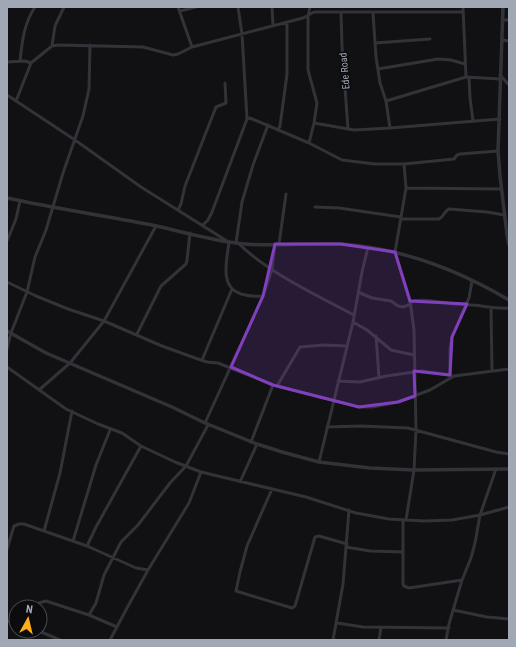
<svg xmlns="http://www.w3.org/2000/svg" width="516" height="647" font-family="'Roboto Condensed',sans-serif">
<style>
.lines{fill:none;stroke-linecap:round;stroke-linejoin:round}
.minor{stroke:#323338;stroke-width:3}
.tertiary{stroke:#323338;stroke-width:3.5}
.marked{fill:#813fbe;fill-opacity:0.2;stroke:#813fbe;stroke-width:3;stroke-linejoin:round}
.labels{text-anchor:middle;stroke-width:3.5;stroke-linejoin:round;paint-order:stroke}
.street-label{font-size:10px;fill:#a1a8b5;stroke:#0c0c0e}
</style>
<rect width="100%" height="100%" fill="#111113"/>
<g class="lines">
<path class="minor" d="M178,7L192,47
M272,7L273,25
M463,7L466,77
M180,11L196,7
M341,12L342,46L348,129
M373,13L376,57L380,83L386,101L390,128
M503,20H509
M502,40L509,41
M375,43L430,39
M52,46L55,26L64,7
M20,61C22,42 24,23 35,7
M7,62L25,61L31,63
M378,69L438,59L451,60L465,64
M500,75L509,85
M469,77L470,98L473,121
M7,95L75,140L141,187L227,241
M16,101L31,63L52,46L59,45L143,47L173,55L178,54L192,47L303,18L314,12H463
M386,101L466,77L500,79
M247,119L250,118L309,143L342,160L375,164H404L454,159L457,155L460,154L498,151
M314,123L354,130L390,128L500,119
M278,130L280,126L287,74V22
M309,143L314,123L317,103L308,70V16L310,7
M404,164L406,188L395,252L410,301L414,330L416,430L414,470L406,520
M406,188L501,189
M315,207L339,208L401,217
M178,210L181,204L185,186L216,107L226,103L225,83
M401,219H439C444,217 444,211 449,209L487,212L504,215
M203,225L208,220L212,212L247,119L242,34L238,7
M7,241L16,219L20,201
M229,242C227,260 219,287 241,294C249,296 255,297 263,296
M236,243L242,202L253,165L268,125
M238,243C269,273 316,295 354,315
M279,244L286,194
M7,282L36,296L68,309L104,321L162,346L195,358L207,362L218,363L273,385L359,407H373L398,402L430,390L454,376L509,369
M358,292L372,298L391,301L398,306L403,307L411,304
M410,301C424,299 434,301 447,303C456,305 464,304 472,305C487,306 493,309 509,308
M491,309L492,371
M353,322L367,330L391,350L414,355
M137,334L161,286L186,264L187,260L190,233
M376,336L379,377
M7,349L11,333L27,292L35,257L46,230L63,173L83,116L89,89L90,45
M202,360L232,289
M7,367L66,409L98,424L122,433L141,446L175,462L201,472L306,497L356,513L389,519L424,521L452,520L480,515L509,507
M450,375V348L452,337L469,298L472,281
M338,381L360,382L386,376L422,371L454,376
M277,386L300,347L324,345L347,346
M39,390L70,363L104,321L156,226
M205,423L263,296L272,269L275,244
M327,427L361,426L408,428L496,452L509,454
M251,442L273,385
M319,462L353,322L362,272L368,247
M240,482L257,444
M272,489L247,546L240,572L236,591L292,608L295,606L315,537L319,536L347,544
M403,520V584L404,586L409,588L462,580
M44,531L60,473L72,411
M73,541L96,465L110,430
M87,546L96,527L141,446
M346,547L370,551L403,552
M7,549L14,526L19,524H24L87,546L136,568L148,570
M34,607L39,603L46,601L89,615L117,627
M453,610L487,617L509,619
M89,615L96,603L104,575L121,542L138,525L170,483L186,466L208,425
M7,621L16,623
M337,623L363,627L449,628
M39,631L60,640
M110,640L127,608L148,570L189,503L201,472
M333,640L343,584L349,510
M379,640L381,627
M446,640L449,624L462,580L471,558L475,543L480,515L496,469"/>
<path class="tertiary" d="M503,7L498,151L500,176L507,235L509,245
M7,198C53,208 100,215 147,224C176,230 206,239 236,243C270,248 307,242 341,244C401,248 458,270 509,300
M7,331L46,353L172,407L205,423L257,444L282,452L319,462L370,468L414,470L509,469"/>
</g>
<path class="marked" d="M275,244H341L395,252L410,301L467,304L452,337L450,375L414,371L415,396L398,402L359,407L273,385L231,367L263,296Z"/>
<g class="labels">
<g class="street-label">
<text transform="translate(344 71) rotate(-95)" y="4">Ede Road</text>
</g>
</g>
<rect width="516" height="647" fill="none" stroke="#a1a8b5" stroke-width="16"/>
<g transform="translate(28 619) rotate(8)"><circle r="19" fill="#0c0c0e" stroke="#484a51"/>
<path d="M0-3L7 15L0 10L-7 15Z" fill="#ffad1d"/>
<text y="-6" font-size="11" font-weight="bold" text-anchor="middle" fill="#a1a8b5">N</text>
</g>
</svg>
